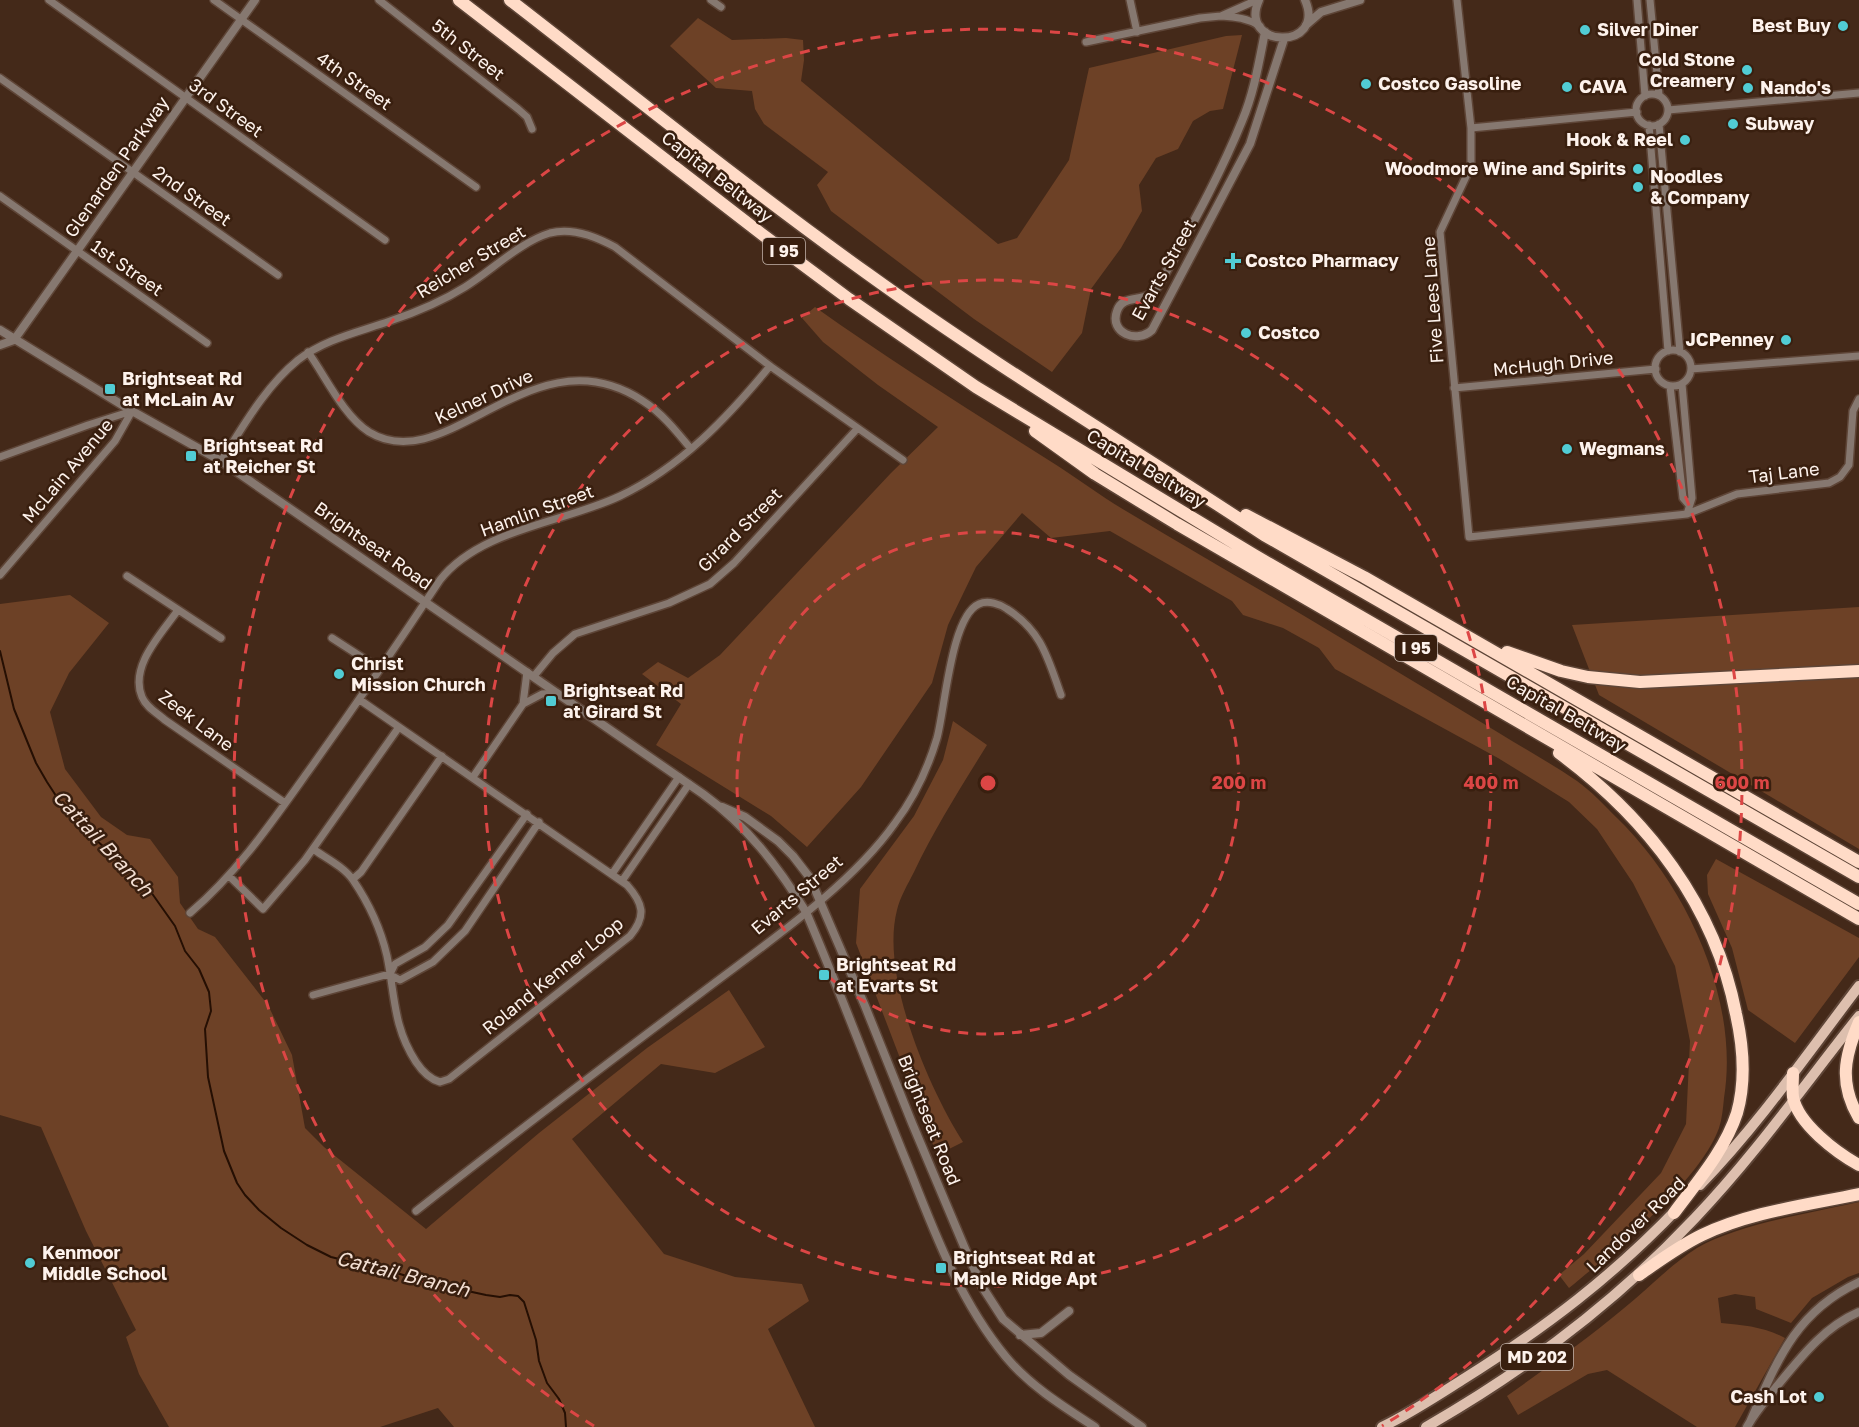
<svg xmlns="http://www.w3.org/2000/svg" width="1859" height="1427" font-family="'Golos Text',sans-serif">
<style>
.green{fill:#6d4126}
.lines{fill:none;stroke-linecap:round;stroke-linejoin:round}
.stream{stroke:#250f03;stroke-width:2}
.minor-casing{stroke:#5e4537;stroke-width:10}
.tertiary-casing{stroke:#5e4537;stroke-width:11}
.primary-casing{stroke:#5e4537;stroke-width:14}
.motorway-casing{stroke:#5e4537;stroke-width:15}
.minor{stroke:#867870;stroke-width:7}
.tertiary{stroke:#867870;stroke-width:8}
.primary{stroke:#ddbfae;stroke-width:10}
.motorway{stroke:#ffdbc7;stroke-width:12}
.ring{fill:none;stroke:#dc4645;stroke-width:3;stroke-dasharray:10 8}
.poi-dot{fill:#51ccd4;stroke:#391f0f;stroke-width:2}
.labels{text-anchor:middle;stroke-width:5;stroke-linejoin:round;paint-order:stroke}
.shield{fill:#391f0f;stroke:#c2b3aa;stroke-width:1.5}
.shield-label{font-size:16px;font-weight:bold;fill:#fdf2ec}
.poi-label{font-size:18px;font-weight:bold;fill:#fdf2ec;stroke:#391f0f;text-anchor:start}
.street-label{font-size:18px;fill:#fdf2ec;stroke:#391f0f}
.water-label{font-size:20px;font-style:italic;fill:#f3dfd3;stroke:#391f0f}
.centre{fill:#dc4645;stroke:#391f0f;stroke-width:3}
.ring-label{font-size:18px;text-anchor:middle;font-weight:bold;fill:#dc4645;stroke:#391f0f;stroke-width:5;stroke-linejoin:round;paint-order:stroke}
</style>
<rect width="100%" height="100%" fill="#442919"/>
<path class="green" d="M698,18L732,40L786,38L803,40L804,60L801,81L998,244L1017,238L1069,160L1089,68L1226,36L1242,35L1223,109L1210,111L1193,121L1178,149L1156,158L1139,185L1142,211L1121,248L1091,289L1082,333L1052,372L974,319L831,211L817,185L828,172L764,124L755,109L752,91L716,88L670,46Z
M815,307C891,361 971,411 1050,461C1076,477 1100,496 1126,511C1196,553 1266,593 1336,635C1391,668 1445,700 1499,733C1525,749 1552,764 1577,781C1591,791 1604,805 1616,817C1686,884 1740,1000 1724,1098C1723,1108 1722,1119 1719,1128C1700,1181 1613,1252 1569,1288L1559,1275L1584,1254L1661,1173L1686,1124L1690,1041L1675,966L1633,883L1597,829L1569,802L1498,758L1335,669L1319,648L1283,628L1243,615L1232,601L1110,531L1051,538L1022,513L976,567L948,625L932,683L861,787L807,847L771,816L656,745L681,704L642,674L658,662L688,678L720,655L891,473L938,427L878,385L823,342L802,318Z
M70,595L109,623L69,673L50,712L65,769L101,817L127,835L150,839L178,877L180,903L198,929L215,937L268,1005L292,1055L305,1128L324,1147L426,1229L539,1133L647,1048L729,990L765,1047L715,1073L661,1064L572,1139L664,1254L735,1277L802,1284L809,1301L768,1329L815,1427H454L438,1408L380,1427H169L139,1374L126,1337L136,1330L86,1231L41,1127L0,1115V604Z
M1859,607V849L1599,695L1572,625Z
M953,721L987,745C961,787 935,828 914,872C908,884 900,897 897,910C880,975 928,1087 963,1142L937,1155L856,943L860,889L914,816L943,760Z
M1716,859L1859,938V957L1795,1043L1748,1010L1732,948L1708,894L1707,875Z
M1859,1202V1273L1848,1277L1812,1298L1791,1323L1756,1309L1755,1297L1735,1294L1718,1298L1721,1323C1743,1325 1765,1327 1785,1338L1735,1427H1697L1607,1370L1588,1374L1518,1415L1507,1396C1546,1368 1586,1340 1623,1309C1648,1289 1670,1265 1697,1248C1739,1224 1811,1213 1859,1202Z"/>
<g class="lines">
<path class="stream" d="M0,651L14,709L36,763L47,782L62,805L85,830L146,885L175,926L185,951L199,969L209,992L211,1011L205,1029L208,1077L224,1151L237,1183L245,1195L259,1210L281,1228L307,1245L331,1257L400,1274L426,1282L486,1295L500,1297L510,1295L518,1296L524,1302L536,1340L539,1361L547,1383L559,1399L565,1413L566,1427"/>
<g class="minor-casing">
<path id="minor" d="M49,0L385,240
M214,0L476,187
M379,0L518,109L527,117L532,129
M711,0L721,7
M1130,0L1137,32
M1257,0L1221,16C1236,17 1247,18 1260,26
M1457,0L1471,128V166L1440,232L1469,537L1687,514L1737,494L1829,483L1840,477L1849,465L1853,411L1859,399
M1637,0L1645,96
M1650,0L1659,95
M1086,42L1200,18L1221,16
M0,78L278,275
M1636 110a16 16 0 1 1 32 0a16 16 0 1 1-32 0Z
M1668,110L1859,93
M1659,124L1680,352
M1649,125L1668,351
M1471,128L1637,112
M0,196L207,343
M1655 368a18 18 0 1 1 36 0a18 18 0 1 1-36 0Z
M308,352C326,377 343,415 369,432C448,480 533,328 643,401C662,413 677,432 691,449
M1691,369L1859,356
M1682,384L1692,498L1687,514
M1670,386L1683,498L1689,505
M1454,388L1656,369
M0,457L88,425L132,411
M221,461C244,425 265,387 298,360C325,339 359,332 390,321C417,312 441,302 465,287C491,271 520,242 550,233C572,227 595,236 615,247L770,366L903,460
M0,575L115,441L132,411
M127,576L221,638
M178,610C162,633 129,666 142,697C146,707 157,713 165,720L285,803
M332,638L380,669
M534,676L553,653L575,634L669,603L710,584L734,563L857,429
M523,704L527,672
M473,777L523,704L542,694L557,693
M313,849C326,858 344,867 353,880C368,902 381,930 387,956C395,995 393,1027 416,1062C422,1071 429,1079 440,1082L449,1079L630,936C647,916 643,903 627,885L360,700
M612,874L679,777
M229,876L263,909L305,860L399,727
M353,879L361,872L442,756
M622,881L689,784
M190,913C237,873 272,822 307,773C353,709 397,645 440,580C480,529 563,523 620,496C681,467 728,417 770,366
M390,974L395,964L425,947L448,925L527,814
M313,995L389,974L400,980L433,962L465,931L539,822
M416,1211C510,1137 605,1065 701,993C764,945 850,887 895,823C914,798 928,768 937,738C945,709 951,616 979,604C988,600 1000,604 1007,609C1042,631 1048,659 1061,695"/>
</g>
<g class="tertiary-casing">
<path id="tertiary" d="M1259,0C1237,49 1327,51 1305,0
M1306,25L1321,12L1360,0
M1265,32C1259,62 1254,93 1242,121C1219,178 1188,232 1159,285C1156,289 1153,293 1149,295C1138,301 1122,296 1117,311C1109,333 1137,344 1152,330L1250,144L1284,39
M0,330L132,411L221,461L703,794C747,826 778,866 806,912C843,998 875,1086 911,1173C936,1237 962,1304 1006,1357C1030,1386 1064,1407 1095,1427
M0,345L14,340L255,0
M722,807L745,817L778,841L793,856L810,878L865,1006L912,1123L966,1251L983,1288L1003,1319L1069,1375L1142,1427
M1020,1335L1041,1333L1069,1311
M1750,1422C1777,1361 1795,1312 1859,1282
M1747,1427C1755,1412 1767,1399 1777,1386C1801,1357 1824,1327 1859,1312"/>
</g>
<g class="primary-casing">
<path id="primary" d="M1700,1185C1759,1124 1808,1053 1859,986
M1382,1427C1411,1413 1438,1395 1465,1378C1546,1327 1612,1277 1679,1207
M1426,1427C1526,1370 1616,1302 1695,1218C1755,1155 1805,1084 1859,1016"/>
</g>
<g class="motorway-casing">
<path id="motorway" d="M459,0L763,235L849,299L976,387L1254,555L1859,904
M510,0C629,92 746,187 868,274C997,367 1132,448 1264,535L1859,877
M1035,431L1095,474L1177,524L1859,919
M1246,515L1364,577L1859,862
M1507,652L1561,671L1588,677L1640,682L1859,671
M1559,753C1647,818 1715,905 1736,1014C1743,1045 1746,1081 1737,1113C1725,1150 1697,1182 1674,1213
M1859,1022C1844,1057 1839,1084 1859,1118
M1793,1073C1793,1081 1792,1090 1793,1097C1798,1124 1837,1153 1859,1165
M1639,1275C1659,1261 1679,1246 1702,1235C1750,1212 1807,1205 1859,1194"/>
</g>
<use href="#minor" class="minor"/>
<use href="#tertiary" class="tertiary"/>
<use href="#primary" class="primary"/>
<use href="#motorway" class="motorway"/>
</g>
<g class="ring">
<circle cx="988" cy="783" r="251"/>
<circle cx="988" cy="783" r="503"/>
<path d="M594 1426A754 754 0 1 1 1382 1426"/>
</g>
<g class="poi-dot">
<circle cx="1843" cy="26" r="6"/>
<circle cx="1585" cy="30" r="6"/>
<circle cx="1747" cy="70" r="6"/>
<circle cx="1366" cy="84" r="6"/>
<circle cx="1567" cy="87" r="6"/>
<circle cx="1748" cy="88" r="6"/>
<circle cx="1733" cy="124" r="6"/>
<circle cx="1685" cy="140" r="6"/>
<circle cx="1638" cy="169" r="6"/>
<circle cx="1638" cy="187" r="6"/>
<path d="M1230 252h6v6h6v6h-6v6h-6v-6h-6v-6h6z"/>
<circle cx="1246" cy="333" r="6"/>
<circle cx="1786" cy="340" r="6"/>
<rect x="104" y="383" width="12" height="12" rx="3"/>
<circle cx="1567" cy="449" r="6"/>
<rect x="185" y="450" width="12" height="12" rx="3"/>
<circle cx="339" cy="674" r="6"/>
<rect x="545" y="695" width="12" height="12" rx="3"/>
<rect x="818" y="969" width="12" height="12" rx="3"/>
<circle cx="30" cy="1263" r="6"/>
<rect x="935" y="1262" width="12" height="12" rx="3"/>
<circle cx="1819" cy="1397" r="6"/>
</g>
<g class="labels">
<g class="shield">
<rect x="763" y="238" width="42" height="26" rx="4.5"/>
<rect x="1395" y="635" width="42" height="26" rx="4.5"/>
<rect x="1501" y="1344" width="72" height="26" rx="4.5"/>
</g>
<g class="shield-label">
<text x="784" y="257">I 95</text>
<text x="1416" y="654">I 95</text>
<text x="1537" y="1363">MD 202</text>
</g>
<g class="poi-label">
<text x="1831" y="32" text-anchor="end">Best Buy</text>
<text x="1597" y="36">Silver Diner</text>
<text x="1735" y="66" text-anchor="end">Cold Stone<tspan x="1735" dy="21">Creamery</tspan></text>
<text x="1378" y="90">Costco Gasoline</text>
<text x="1579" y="93">CAVA</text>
<text x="1760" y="94">Nando's</text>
<text x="1745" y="130">Subway</text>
<text x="1673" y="146" text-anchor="end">Hook &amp; Reel</text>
<text x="1626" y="175" text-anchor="end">Woodmore Wine and Spirits</text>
<text x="1650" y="183">Noodles<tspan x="1650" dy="21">&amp; Company</tspan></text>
<text x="1245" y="267">Costco Pharmacy</text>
<text x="1258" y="339">Costco</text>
<text x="1774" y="346" text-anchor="end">JCPenney</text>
<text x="122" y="385">Brightseat Rd<tspan x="122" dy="21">at McLain Av</tspan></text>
<text x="203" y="452">Brightseat Rd<tspan x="203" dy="21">at Reicher St</tspan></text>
<text x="1579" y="455">Wegmans</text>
<text x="351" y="670">Christ<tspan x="351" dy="21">Mission Church</tspan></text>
<text x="563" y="697">Brightseat Rd<tspan x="563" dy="21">at Girard St</tspan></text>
<text x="836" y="971">Brightseat Rd<tspan x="836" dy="21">at Evarts St</tspan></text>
<text x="42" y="1259">Kenmoor<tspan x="42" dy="21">Middle School</tspan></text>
<text x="953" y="1264">Brightseat Rd at<tspan x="953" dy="21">Maple Ridge Apt</tspan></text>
<text x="1807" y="1403" text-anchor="end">Cash Lot</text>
</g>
<g class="street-label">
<text transform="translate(468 50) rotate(38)" y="6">5th Street</text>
<text transform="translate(354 81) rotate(35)" y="6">4th Street</text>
<text transform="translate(226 108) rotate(36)" y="6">3rd Street</text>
<text transform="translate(117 167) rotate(-55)" y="6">Glenarden Parkway</text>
<text transform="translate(717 177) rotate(38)" y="6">Capital Beltway</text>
<text transform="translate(192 196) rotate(35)" y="6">2nd Street</text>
<text transform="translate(471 262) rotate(-31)" y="6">Reicher Street</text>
<text transform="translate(127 268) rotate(35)" y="6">1st Street</text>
<text transform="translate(1164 270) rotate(-61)" y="6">Evarts Street</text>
<text transform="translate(1433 300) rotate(-94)" y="6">Five Lees Lane</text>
<text transform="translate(1553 364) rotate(-6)" y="6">McHugh Drive</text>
<text transform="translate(484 397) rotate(-25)" y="6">Kelner Drive</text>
<text transform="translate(1146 469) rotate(31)" y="6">Capital Beltway</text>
<text transform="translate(68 471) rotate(-50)" y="6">McLain Avenue</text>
<text transform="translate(1784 473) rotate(-7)" y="6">Taj Lane</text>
<text transform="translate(537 511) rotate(-20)" y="6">Hamlin Street</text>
<text transform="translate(740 530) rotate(-45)" y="6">Girard Street</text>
<text transform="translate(373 546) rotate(35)" y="6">Brightseat Road</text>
<text transform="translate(1566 714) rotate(30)" y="6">Capital Beltway</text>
<text transform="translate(196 721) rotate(37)" y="6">Zeek Lane</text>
<text transform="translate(797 895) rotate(-40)" y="6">Evarts Street</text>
<text transform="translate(553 976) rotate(-39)" y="6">Roland Kenner Loop</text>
<text transform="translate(929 1120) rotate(68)" y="6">Brightseat Road</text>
<text transform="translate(1636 1225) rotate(-44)" y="6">Landover Road</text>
</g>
<g class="water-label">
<text transform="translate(103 843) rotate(47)" y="7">Cattail Branch</text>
<text transform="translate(403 1274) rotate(14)" y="7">Cattail Branch</text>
</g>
</g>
<circle cx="988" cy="783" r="9" class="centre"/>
<g class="ring-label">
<text x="1239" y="789">200 m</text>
<text x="1491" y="789">400 m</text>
<text x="1742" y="789">600 m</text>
</g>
</svg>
